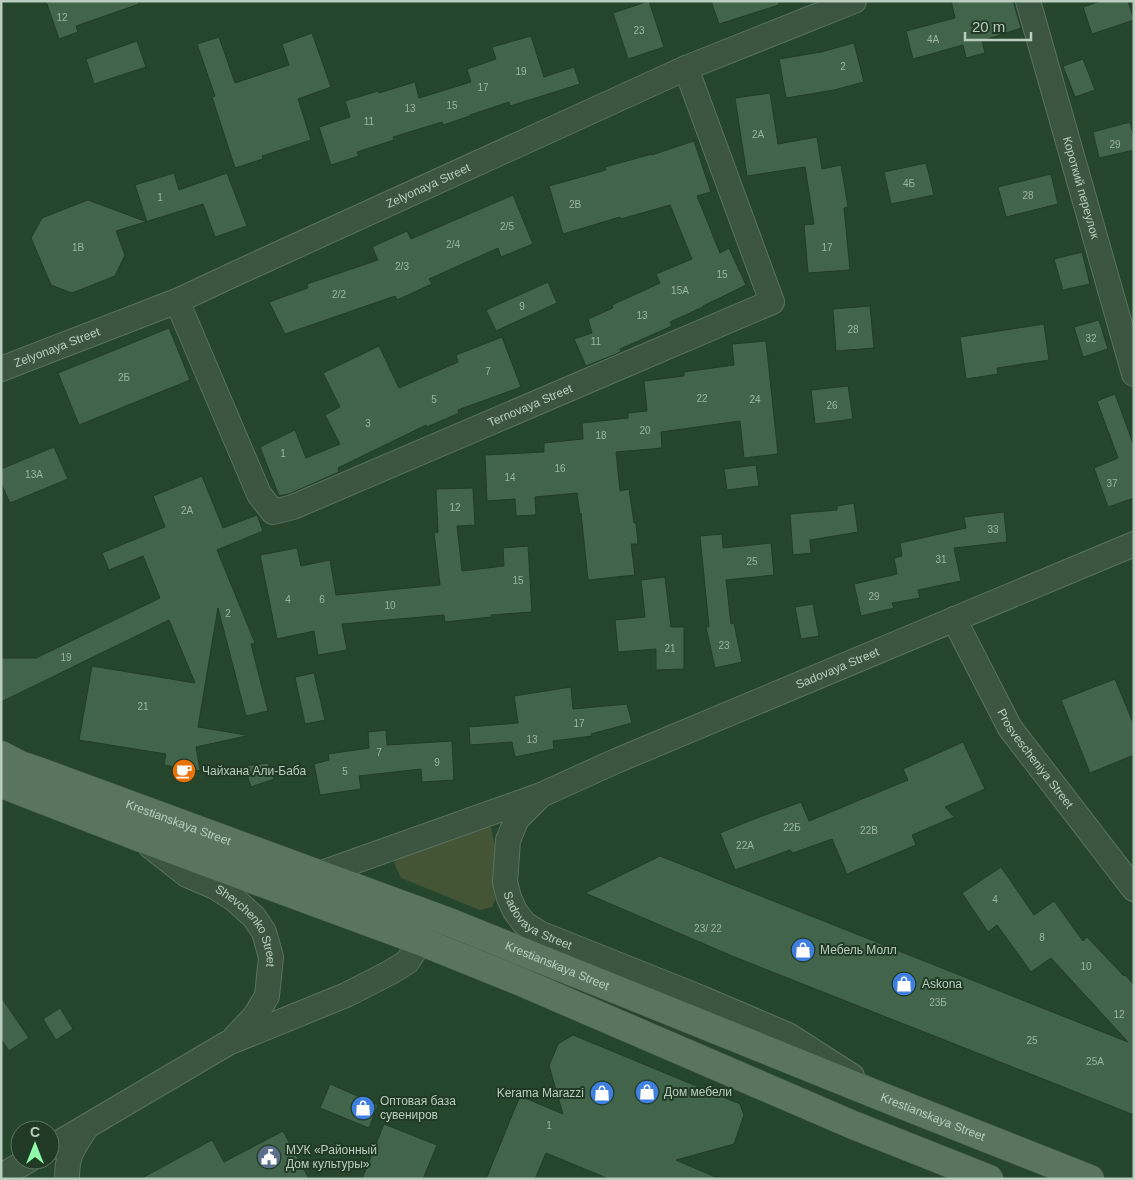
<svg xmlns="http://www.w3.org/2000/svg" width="1135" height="1180" font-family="Helvetica,sans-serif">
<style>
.green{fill:#445536}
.building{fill:#42644a;stroke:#223c27}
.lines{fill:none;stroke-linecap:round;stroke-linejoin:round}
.minor-casing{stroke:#5a725f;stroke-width:26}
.major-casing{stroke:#48614d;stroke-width:29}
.minor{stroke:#3b5541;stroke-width:24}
.major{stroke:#59745f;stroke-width:28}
.labels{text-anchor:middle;stroke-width:4;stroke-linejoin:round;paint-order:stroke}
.number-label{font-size:10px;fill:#9bb4a1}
.street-label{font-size:12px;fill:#b9cebe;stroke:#203a25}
.poi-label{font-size:12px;fill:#b9cebe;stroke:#203a25;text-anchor:start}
</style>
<rect width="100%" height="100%" fill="#26452d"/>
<path class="green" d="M486,823L491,828L495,845L493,884L496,898L492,907L480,910L401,878L394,863L398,855Z"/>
<path class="building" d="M46,1H138L139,4L76,26L78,32L59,39Z
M649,1L664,47L628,59L613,13Z
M711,1H779V5L719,24Z
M951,1H1013L1021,28L982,41L985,53L966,58L963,45L913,59L906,31L955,18Z
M1101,1H1128L1134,20L1092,34L1083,7Z
M312,33L331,87L298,99L311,140L262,156L263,159L235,168L212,97L215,96L197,44L219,37L235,83L289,65L282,44Z
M531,36L544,77L574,67L580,84L510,106L509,102L470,115V116L443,125L442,122L393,137L394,140L357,152L359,156L331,165L319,127L350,117L345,101L378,91L379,93L415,82L419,98L471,82L467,69L496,59L492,47Z
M137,41L146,67L94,84L86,59Z
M854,43L864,82L834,90L786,98L779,59L821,52Z
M1083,59L1095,90L1075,97L1063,66Z
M770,93L778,144L817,137L822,169L841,165L848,207L844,208L850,270L808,273L804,225L814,224L805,167L747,176L735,98Z
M1130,122L1134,138V150L1099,158L1093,132Z
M694,141L711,192L697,196L720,253L729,248L746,285L703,306V307L670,322L672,326L620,349L621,352L586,366L574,339L592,333L588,319L613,308L612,305L660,283L656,274L692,259L670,205L621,219L620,217L563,234L549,186L606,170L605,167L652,154V155Z
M926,163L934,195L891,204L884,172Z
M174,173L179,190L227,173L247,226L215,237L203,204L116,231L125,255L115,276L72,293L51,285L31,238L42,218L88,200L147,222L135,185Z
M1051,174L1058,204L1006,217L998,187Z
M513,195L533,244L501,257L498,248L429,279L432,284L397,300L395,296L285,334L269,302L308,288L307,284L378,260L372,247L407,231L411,239Z
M1082,252L1090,284L1063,290L1054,259Z
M548,282L557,303L496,331L486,310Z
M870,306L874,348L836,351L833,309Z
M1099,320L1108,349L1083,357L1074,327Z
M1044,324L1049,360L997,368L998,374L966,379L960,337Z
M169,328L190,380L79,425L58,373Z
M502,337L521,387L458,410L459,413L427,427L426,425L338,468L339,472L289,494L279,496L260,447L295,430L306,458L340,444L325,415L340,407L323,373L379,346L399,388L458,362L456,355Z
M766,341L778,454L744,458L740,421L661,432L662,448L616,452L620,491L629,489L634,523H636L638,544H631L635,575L588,580L581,513L580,514L577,493L535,497L536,515L516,516L515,499L487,501L485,455L544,452V443L583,439L582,423L628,418V413L647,411L644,381L684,376V372L734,365L732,344Z
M848,386L853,419L815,424L811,390Z
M1115,394L1134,446V498L1108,507L1094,468L1118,458L1097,401Z
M54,447L68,479L10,503L1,483V469Z
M756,465L759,486L727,490L724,469Z
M202,476L223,528L257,515L263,531L217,550L255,643L251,644L268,711L246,716L218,608L198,727L246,735V736L196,747L200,771L164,765L166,754L79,740L92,666L195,683L169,620L1,702V658H36L160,598L143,556L109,570L102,553L165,527L153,496Z
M473,488L475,525L457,526L462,571L504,566L503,548L528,546L532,612L491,615V617L445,622L444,615L342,624L347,650L318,655L314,631L277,639L260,555L297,548L301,566L330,560L336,595L440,585L434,533L438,532L436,489Z
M854,503L858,532L810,540L811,553L793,555L790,514L837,510V506Z
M1004,512L1007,542L954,548L961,581L918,590L920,598L892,603L894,608L861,616L854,584L897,574L894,558L902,556L900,543L966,528L964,517Z
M722,534L723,548L771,543L774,575L726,580L731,624L734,623L742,662L715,668L706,627H709L700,536Z
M665,577L671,627H684V669L656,670V649L618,652L615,620L645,617L641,580Z
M813,604L819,636L801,639L795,607Z
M314,673L325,720L305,724L295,677Z
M1115,679L1134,725V755L1090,773L1061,700Z
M571,687L573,709L627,704L632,723L591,734L592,736L553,741L554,749L515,757L512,742L470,745L469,727L518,723L514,696Z
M386,730L387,745L452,741L454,780L422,782L421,769L359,776L361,789L320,795L314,764L329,760L328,754L369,748L368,732Z
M963,742L985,789L945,807L954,817L912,835L916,845L847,874L832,839L793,853L790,850L735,870L720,833L754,819L801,802L809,821L908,780L903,769Z
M268,763L274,779L251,787L244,766Z
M660,856L1128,1042L1051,958L1031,972L997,925L988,932L962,893L1001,867L1034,915L1054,901L1083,941L1087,937L1124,976L1125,975L1134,985V1115L737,958L585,893Z
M1,997L29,1038L9,1051L1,1039Z
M60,1008L73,1029L56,1040L43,1019Z
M573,1035L740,1104L744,1115L734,1144L676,1160L720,1179H609L546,1153L535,1179H486L520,1096L563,1114L549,1066L558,1044Z
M330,1084L378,1105L369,1128L320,1108Z
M384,1124L437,1145L423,1179H362Z
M283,1131L309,1179H140L212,1140L224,1162Z"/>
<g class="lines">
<g class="minor-casing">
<g id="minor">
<path id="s1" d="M1028,1L1134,374"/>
<path id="s2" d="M177,301L259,494L273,512L293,507L772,302L686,68"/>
<path id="s3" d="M1,369L177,301L239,272L686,68L854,1"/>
<path id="s4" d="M954,619L1010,728L1134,889"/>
<path id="s5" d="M538,798L517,819L508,840L505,882L509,898L515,911L524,923L539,933L699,997L788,1035L852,1076"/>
<path id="s6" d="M150,846L187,875L215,887L234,899L254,917L264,932L271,957L267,996L255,1016L236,1036"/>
<path id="s7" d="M319,874L541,795L616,761L1134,544"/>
<path d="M50,1148L228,1043L346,995L391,972L407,962L415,950L420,941"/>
<path d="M1,1176L29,1160"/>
<path d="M67,1179C67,1154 73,1148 86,1128"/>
</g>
</g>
<g class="major-casing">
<g id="major">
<path id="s8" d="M1,755L20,765L38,771L449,922L885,1098L1090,1179"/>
<path d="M1,782L7,786L141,838L420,941L519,981L853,1125L989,1179"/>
</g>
</g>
<use href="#minor" class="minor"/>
<use href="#major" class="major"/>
</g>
<defs>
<g id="cafe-disc" transform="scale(1.25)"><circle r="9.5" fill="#e8710a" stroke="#203a25"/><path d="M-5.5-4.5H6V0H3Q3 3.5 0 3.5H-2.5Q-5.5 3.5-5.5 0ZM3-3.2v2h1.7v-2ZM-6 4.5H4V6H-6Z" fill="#fff"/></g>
<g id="shop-disc" transform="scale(1.25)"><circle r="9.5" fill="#3f7fe0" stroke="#203a25"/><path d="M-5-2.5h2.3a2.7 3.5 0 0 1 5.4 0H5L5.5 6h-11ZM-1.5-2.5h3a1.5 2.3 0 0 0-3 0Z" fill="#fff"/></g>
<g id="civic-disc" transform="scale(1.25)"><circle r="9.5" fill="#5c6f8a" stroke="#203a25"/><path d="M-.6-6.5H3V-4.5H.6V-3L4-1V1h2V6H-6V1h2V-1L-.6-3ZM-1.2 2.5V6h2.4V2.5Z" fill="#fff"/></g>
</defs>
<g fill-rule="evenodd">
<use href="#cafe-disc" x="184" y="771"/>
<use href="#shop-disc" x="803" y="950"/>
<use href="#shop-disc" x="904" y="984"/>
<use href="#shop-disc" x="647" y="1092"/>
<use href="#shop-disc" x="602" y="1093"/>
<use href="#shop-disc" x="363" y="1108"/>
<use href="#civic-disc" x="269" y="1157"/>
</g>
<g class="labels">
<g class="number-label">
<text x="62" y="21">12</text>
<text x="639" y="34">23</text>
<text x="933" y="43">4А</text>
<text x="843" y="70">2</text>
<text x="521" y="75">19</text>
<text x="483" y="91">17</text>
<text x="452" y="109">15</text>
<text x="410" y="112">13</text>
<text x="369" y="125">11</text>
<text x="758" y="138">2А</text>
<text x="1115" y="148">29</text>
<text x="909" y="187">4Б</text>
<text x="1028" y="199">28</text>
<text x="160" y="201">1</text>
<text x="575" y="208">2В</text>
<text x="507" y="230">2/5</text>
<text x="453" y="248">2/4</text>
<text x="78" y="251">1В</text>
<text x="827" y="251">17</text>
<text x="402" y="270">2/3</text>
<text x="722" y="278">15</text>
<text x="680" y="294">15А</text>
<text x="339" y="298">2/2</text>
<text x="522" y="310">9</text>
<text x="642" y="319">13</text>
<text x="853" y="333">28</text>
<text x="1091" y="342">32</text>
<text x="596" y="345">11</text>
<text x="488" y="375">7</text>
<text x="124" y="381">2Б</text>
<text x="702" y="402">22</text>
<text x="434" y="403">5</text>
<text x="755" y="403">24</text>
<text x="832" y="409">26</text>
<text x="368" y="427">3</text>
<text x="645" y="434">20</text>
<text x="601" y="439">18</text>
<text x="283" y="457">1</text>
<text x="560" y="472">16</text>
<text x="34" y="478">13А</text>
<text x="510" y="481">14</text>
<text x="1112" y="487">37</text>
<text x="455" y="511">12</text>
<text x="187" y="514">2А</text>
<text x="993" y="533">33</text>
<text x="941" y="563">31</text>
<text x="752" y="565">25</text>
<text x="518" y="584">15</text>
<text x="874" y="600">29</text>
<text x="288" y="603">4</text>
<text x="322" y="603">6</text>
<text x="390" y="609">10</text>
<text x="228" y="617">2</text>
<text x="724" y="649">23</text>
<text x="670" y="652">21</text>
<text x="66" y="661">19</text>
<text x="143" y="710">21</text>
<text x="579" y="727">17</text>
<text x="532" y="743">13</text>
<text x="379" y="756">7</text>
<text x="437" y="766">9</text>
<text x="345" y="775">5</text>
<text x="792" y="831">22Б</text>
<text x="869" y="834">22В</text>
<text x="745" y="849">22А</text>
<text x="995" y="903">4</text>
<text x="708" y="932">23/ 22</text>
<text x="1042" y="941">8</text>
<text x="1086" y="970">10</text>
<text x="938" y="1006">23Б</text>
<text x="1119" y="1018">12</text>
<text x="1032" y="1044">25</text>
<text x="1095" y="1065">25А</text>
<text x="549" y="1129">1</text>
</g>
<g class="street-label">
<text dy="4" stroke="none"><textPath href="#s3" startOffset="465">Zelyonaya Street</textPath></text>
<text dy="4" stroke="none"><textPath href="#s1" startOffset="194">Короткий переулок</textPath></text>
<text dy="4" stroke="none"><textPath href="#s3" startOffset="60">Zelyonaya Street</textPath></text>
<text dy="4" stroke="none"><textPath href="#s2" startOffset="511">Ternovaya Street</textPath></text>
<text dy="4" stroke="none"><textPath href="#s7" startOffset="558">Sadovaya Street</textPath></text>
<text dy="4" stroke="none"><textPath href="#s4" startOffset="162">Prosvescheniya Street</textPath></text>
<text dy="4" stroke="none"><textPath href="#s8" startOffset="190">Krestianskaya Street</textPath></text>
<text dy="4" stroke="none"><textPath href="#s5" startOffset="149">Sadovaya Street</textPath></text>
<text dy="4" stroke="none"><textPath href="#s6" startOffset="130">Shevchenko Street</textPath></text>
<text dy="4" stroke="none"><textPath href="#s8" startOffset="595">Krestianskaya Street</textPath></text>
<text dy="4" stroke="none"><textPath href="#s8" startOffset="1000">Krestianskaya Street</textPath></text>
</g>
<g class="poi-label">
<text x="202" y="775">Чайхана Али-Баба</text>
<text x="820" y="954">Мебель Молл</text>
<text x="922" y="988">Askona</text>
<text x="664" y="1096">Дом мебели</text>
<text x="584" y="1097" text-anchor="end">Kerama Marazzi</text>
<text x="380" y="1105">Оптовая база<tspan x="380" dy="14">сувениров</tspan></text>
<text x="286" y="1154">МУК «Районный<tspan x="286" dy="14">Дом культуры»</tspan></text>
</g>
</g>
<rect width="1135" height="1180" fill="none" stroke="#b9cebe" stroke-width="5"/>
<g transform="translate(35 1145)"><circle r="24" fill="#203a25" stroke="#5d7562"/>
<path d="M0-4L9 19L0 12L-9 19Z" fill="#8ffdaa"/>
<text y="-8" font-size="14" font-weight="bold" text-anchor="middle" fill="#b9cebe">С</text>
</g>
<path d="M965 32v8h66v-8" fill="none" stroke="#b9cebe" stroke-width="2.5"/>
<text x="972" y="32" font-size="15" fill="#b9cebe" stroke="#203a25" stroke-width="4" paint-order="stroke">20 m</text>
</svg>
